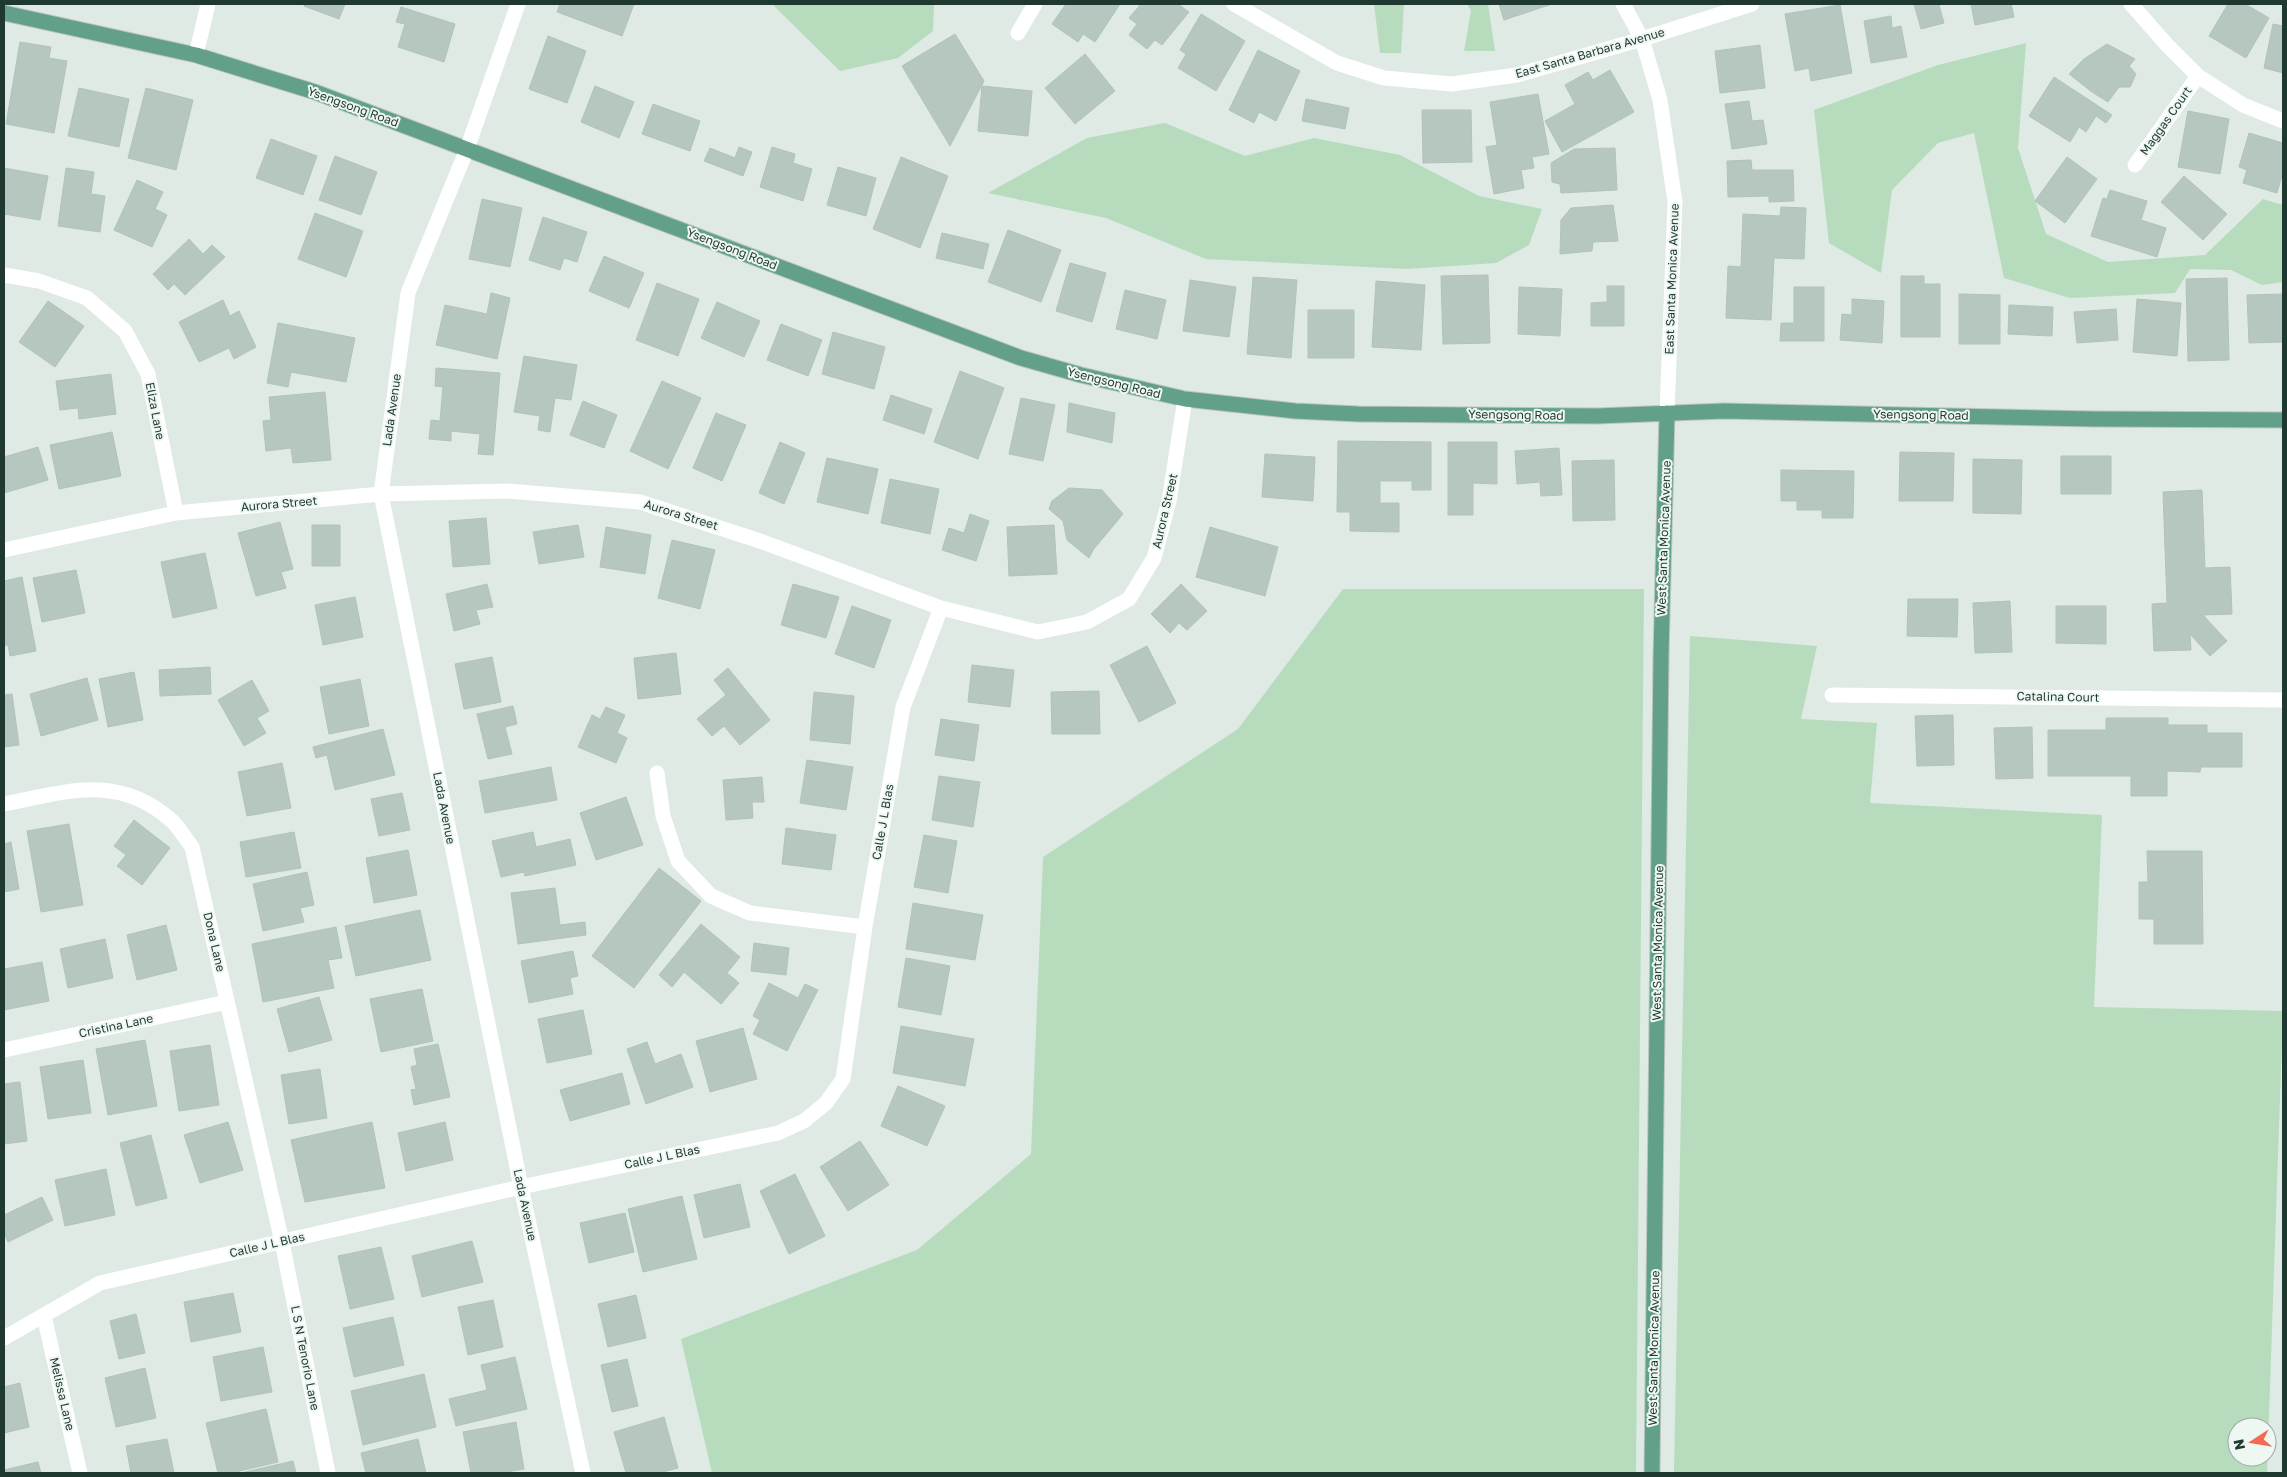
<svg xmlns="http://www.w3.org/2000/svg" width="2287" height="1477" font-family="'Golos Text',sans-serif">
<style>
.green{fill:#b6dcbd;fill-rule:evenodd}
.building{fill:#b6c7bf;stroke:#b0c3ba}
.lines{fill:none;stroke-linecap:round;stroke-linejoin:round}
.major-casing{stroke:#bcc4c1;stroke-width:17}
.minor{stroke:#fff;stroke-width:15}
.major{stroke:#62a08a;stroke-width:15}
.labels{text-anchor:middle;stroke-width:4;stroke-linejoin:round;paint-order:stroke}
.street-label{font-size:12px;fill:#1f3930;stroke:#eef7f2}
</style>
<rect width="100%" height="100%" fill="#deeae3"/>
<path class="green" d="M772,4H934L933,31L898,58L840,71Z
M1374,4H1404L1401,53H1380Z
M1467,4H1488L1495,51H1464L1471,11Z
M2026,43L2018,148L2046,234L2108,262L2205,255L2263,199L2283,205V282L2262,285L2231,270L2190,269L2175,293L2070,298L2004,278L1974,133L1938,143L1892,190L1881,273L1829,243L1814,110L1938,65Z
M1165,123L1245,156L1314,138L1400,155L1479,196L1542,209L1529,245L1496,263L1407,269L1206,259L1106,218L988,193L1087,138Z
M1343,589H1644L1636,1473H712L681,1339L917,1250L1031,1154L1043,857L1238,729Z
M1690,636L1817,646L1801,719L1877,723L1870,803L2102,815L2094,1007L2283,1011L2267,1473H1674ZM2237,1427H2267V1457H2237Z"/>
<path class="building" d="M305,4H345L339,19L304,6Z
M560,4H634L622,36L557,12Z
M1066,4H1120L1095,42L1083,34L1078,42L1052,24Z
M1141,4H1178L1189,12L1162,45L1155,40L1147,49L1129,35L1137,24L1129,18Z
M1499,4H1552L1504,20Z
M1914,4H1943L1939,5L1944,23L1921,29Z
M1971,4H2011L2014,17L1975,25Z
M2228,4H2245L2269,18L2246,58L2209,36Z
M1840,5L1852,73L1811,81L1809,68L1795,71L1785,14Z
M401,7L455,24L444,62L398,47L405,24L396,22Z
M1201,14L1245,41L1216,91L1178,68L1186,54L1180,50Z
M1891,16L1892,28L1901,26L1907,57L1871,63L1864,21Z
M2273,24L2283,26V73L2264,68Z
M955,34L984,81L950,146L902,66Z
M548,36L586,51L567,103L529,89Z
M20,42L51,47L49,58L67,61L54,133L6,124Z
M2107,44L2135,59L2129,66L2136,74L2130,87H2119L2108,102L2092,92L2069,74L2084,59Z
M1760,45L1765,88L1720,93L1715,51Z
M1258,50L1300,71L1276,121L1259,112L1254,123L1229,110Z
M1085,54L1115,91L1075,124L1045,88Z
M1610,70L1634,112L1562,152L1545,121L1575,104L1565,85L1588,72L1593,80Z
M2054,77L2112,115L2106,123L2096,116L2086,132L2079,127L2070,142L2029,116Z
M595,86L634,102L619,138L581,122Z
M982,86L1032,91L1028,136L978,131Z
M79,88L129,99L119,147L68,136Z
M146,88L193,100L176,170L128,158Z
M1538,94L1549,154L1532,157L1534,168L1521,170L1524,188L1494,194L1486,147L1497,145L1490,102Z
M1306,99L1349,108L1345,129L1302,121Z
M1749,101L1752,121L1763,120L1767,144L1732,149L1725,104Z
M653,104L700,121L690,151L642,134Z
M1422,110H1471L1472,162L1423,163Z
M2188,111L2229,119L2220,174L2178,167Z
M2249,133L2283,143V172L2277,193L2243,183L2247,170L2239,167Z
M271,139L317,156L303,195L256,178Z
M739,147L752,152L743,176L704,161L710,148L735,158Z
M772,147L795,154L793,163L812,169L803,201L760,187Z
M1615,148L1617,190L1561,193L1560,184L1552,182L1551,163L1574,149Z
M335,156L377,172L361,215L319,200Z
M901,157L948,176L920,248L873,229Z
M2067,157L2097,179L2065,223L2035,201Z
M1751,160L1752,170H1793L1794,201L1769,202V196L1728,197L1727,161Z
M838,167L876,178L866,216L827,205Z
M4,168L48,176L40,220L4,214Z
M66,168L94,172L91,194L105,196L100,232L58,226Z
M2184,176L2227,214L2203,240L2161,202Z
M137,180L163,192L155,209L167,215L152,247L114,230Z
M2110,190L2147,201L2141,220L2166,228L2157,257L2091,236L2103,198L2107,199Z
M482,199L522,208L510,267L469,259Z
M1613,205L1618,241L1593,242L1592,251L1560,254L1561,220L1571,208Z
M1781,207L1806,208L1804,259L1774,258L1771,320L1726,318L1728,266L1741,267L1743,214L1780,216Z
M315,213L363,231L346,277L298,259Z
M543,217L587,232L577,262L564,258L560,270L529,260Z
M1008,230L1061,250L1041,302L988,282Z
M942,233L989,244L983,269L936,258Z
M189,239L203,254L212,245L225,257L185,295L174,284L168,290L153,274Z
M604,256L644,273L629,308L589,291Z
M1070,263L1106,273L1092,322L1056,311Z
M1488,275L1490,343L1443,344L1441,276Z
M1901,276H1924V284H1940V337H1901Z
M1253,277L1297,280L1291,358L1247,354Z
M2227,278L2229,360L2188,361L2186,279Z
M1190,280L1236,287L1229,337L1183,331Z
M1376,281L1425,285L1421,350L1372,347Z
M657,283L699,299L678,356L636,340Z
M1607,286H1624V326H1591V303L1607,302Z
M1519,287L1562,289L1560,336L1518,334Z
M1794,287H1824V341H1780L1781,323H1794Z
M1125,290L1166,300L1157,339L1116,329Z
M491,293L510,298L497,359L436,345L445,305L487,314Z
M1959,294L2000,295V344H1959Z
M2283,294V342L2249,343L2247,295Z
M1852,299L1884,301L1882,343L1840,340L1842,314L1852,315Z
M2137,299L2181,303L2177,356L2133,352Z
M223,300L230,316L239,311L256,347L234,359L229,348L199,362L179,322Z
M48,301L84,326L55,367L19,342Z
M717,302L760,321L744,357L701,338Z
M2009,305L2053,307L2052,336L2008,334Z
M2116,309L2118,340L2077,343L2074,312Z
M1308,310H1354V358H1308Z
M278,323L355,338L346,382L291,372L288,387L267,383Z
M781,324L822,340L808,376L767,360Z
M833,332L885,347L874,389L822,374Z
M524,356L577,365L571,400L555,398L550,432L538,430L540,416L514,412Z
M436,368L500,373L493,455L478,454L480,434L451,431V441L429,439L431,420L440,421L443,387L435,386Z
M960,371L1004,388L978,459L934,442Z
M111,374L116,414L79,419L78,408L60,410L56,381Z
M662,381L701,398L668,469L630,451Z
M325,392L331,460L293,463L291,448L266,451L263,421L271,420L269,397Z
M891,395L932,409L924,434L883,420Z
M1021,398L1055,405L1043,461L1009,454Z
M583,401L617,415L604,448L570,435Z
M1069,403L1115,413L1112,443L1067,432Z
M716,413L746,425L722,481L693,468Z
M112,432L121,476L59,489L50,445Z
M1338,441L1431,442V490H1412V481H1380V503H1399V532L1350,531V512H1337Z
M780,442L805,453L784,504L759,493Z
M1448,442H1497V484L1473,483V515H1448Z
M38,447L48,480L4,493V457Z
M1559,448L1562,495L1541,496L1540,482L1517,484L1515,451Z
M1900,452L1954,453L1953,501H1899Z
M1265,454L1315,457L1313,501L1262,497Z
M2061,456H2111V494H2061Z
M827,458L878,469L868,514L817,502Z
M1973,459L2022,460L2021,514L1973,513Z
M1614,460L1615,520L1573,521L1572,461Z
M1781,470L1854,471L1853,518H1822V510H1797V501H1781Z
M890,479L939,489L930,534L881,523Z
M1069,488L1102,490L1123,514L1093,550L1089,558L1067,540L1063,521L1049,509L1052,501Z
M2202,490L2205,568L2230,567L2232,614L2203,615L2227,641L2210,656L2190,634L2191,650L2154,651L2152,604L2167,603L2163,492Z
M970,514L989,521L976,561L942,550L949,528L964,533Z
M486,518L490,564L453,567L449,521Z
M280,522L293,569L281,572L286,588L256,596L238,533Z
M312,525H340V566H312Z
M578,525L584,557L539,564L533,532Z
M1054,525L1057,574L1009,576L1007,527Z
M606,527L651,535L645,574L600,567Z
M1210,527L1278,547L1265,596L1196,577Z
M672,540L715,550L700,609L658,598Z
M205,553L217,608L173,618L161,562Z
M76,570L85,613L42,622L33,578Z
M22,577L36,651L10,656L8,645L4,646V581Z
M487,584L493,607L476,610L480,624L454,631L446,594Z
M793,584L839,597L826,638L781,625Z
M1181,584L1207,611L1187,630L1179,623L1170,633L1151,614Z
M355,597L363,637L323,645L315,605Z
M1908,599H1958L1957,637L1907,636Z
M2010,601L2012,652L1975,653L1973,603Z
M852,606L891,620L874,668L835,654Z
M2056,606H2106V644L2056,643Z
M1147,646L1176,703L1139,722L1110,665Z
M676,653L681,694L638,699L634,658Z
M492,657L501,702L464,709L455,664Z
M972,665L1014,670L1010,707L968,702Z
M210,667L211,694L160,696L159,670Z
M728,668L770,720L740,745L724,726L712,736L697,719L726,695L714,680Z
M134,672L143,720L108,727L99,679Z
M87,678L98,720L41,736L30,694Z
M360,679L369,726L329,734L320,687Z
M252,680L269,711L257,718L266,733L244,746L218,700Z
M1099,691L1100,734H1052L1051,692Z
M814,692L854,696L850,744L810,740Z
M12,694L19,745L4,747V695Z
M513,706L517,724L505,727L512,754L488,759L477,714Z
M606,707L625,715L617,733L627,738L616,763L578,747L592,715L600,719Z
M1953,715L1954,765L1917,766L1915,716Z
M2106,718H2168V725H2207V733H2242V767H2201L2200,772L2167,771V796H2131V776H2048V730H2106Z
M941,719L979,725L974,761L935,755Z
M2032,727L2033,778L1996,779L1994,728Z
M383,729L395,775L335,790L327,755L316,758L313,747Z
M807,760L853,767L846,810L800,803Z
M282,763L291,808L247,816L238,772Z
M551,767L557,800L485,813L479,781Z
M939,776L980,782L973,827L932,820Z
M762,777L764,802H752L753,818L726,820L723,780Z
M402,793L410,830L379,836L371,799Z
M626,797L643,845L596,860L580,813Z
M134,820L170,848L142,885L117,866L126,855L114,846Z
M69,824L83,905L41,912L27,831Z
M786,828L836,835L831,870L782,864Z
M294,832L301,868L246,877L240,842Z
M533,832L536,847L570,839L576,865L525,876L524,872L501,877L492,841Z
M924,835L957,841L948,893L914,887Z
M11,842L19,889L4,892V844Z
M408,850L417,895L374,903L366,858Z
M2147,851H2202L2203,944H2154V919H2139V882H2148Z
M659,868L701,901L634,988L592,956Z
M307,872L314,905L300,908L304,922L263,931L253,884Z
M555,888L560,925L585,922L586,935L518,944L511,893Z
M913,903L983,915L975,960L906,949Z
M420,910L431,960L356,976L345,926Z
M701,924L740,957L727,973L739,983L721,1004L684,972L672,987L659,975Z
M166,925L177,970L137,980L127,935Z
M336,927L342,958L328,960L334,988L263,1002L252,944Z
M105,939L113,978L68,988L60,949Z
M754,943L789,948L786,975L751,971Z
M573,951L578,976L570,978L573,994L529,1003L521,961Z
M906,958L950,966L941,1015L898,1007Z
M42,962L49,1001L4,1010V969Z
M769,983L798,998L805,984L818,990L787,1051L753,1034L760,1020L753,1016Z
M422,989L433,1041L381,1052L370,999Z
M319,997L332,1040L289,1052L277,1009Z
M583,1010L592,1054L547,1063L538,1019Z
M901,1026L974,1039L965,1086L893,1073Z
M743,1028L757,1079L710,1092L696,1041Z
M145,1040L157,1106L108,1115L96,1049Z
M647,1042L655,1064L681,1054L693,1087L646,1104L627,1049Z
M438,1044L450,1097L414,1105L411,1090L416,1089L411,1067L417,1065L414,1049Z
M210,1045L219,1105L179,1111L170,1051Z
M83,1060L91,1113L48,1119L40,1067Z
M320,1069L327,1118L289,1124L281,1075Z
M622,1073L630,1104L570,1121L560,1090Z
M20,1082L27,1141L4,1144V1084Z
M898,1086L945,1106L927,1146L881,1126Z
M228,1122L243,1170L200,1183L184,1135Z
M372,1122L385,1188L305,1202L291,1140Z
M445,1122L453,1160L406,1171L398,1133Z
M151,1135L167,1198L136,1206L120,1143Z
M860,1141L889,1185L848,1211L820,1167Z
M106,1169L115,1215L65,1226L55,1180Z
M795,1174L825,1236L789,1254L760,1191Z
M740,1184L750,1227L704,1238L694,1195Z
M682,1196L697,1259L643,1272L628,1209Z
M42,1197L53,1220L8,1242L4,1233V1215Z
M625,1213L634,1252L589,1263L580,1223Z
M472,1241L483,1282L422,1297L412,1256Z
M381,1247L394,1299L350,1309L338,1256Z
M233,1293L241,1332L191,1342L184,1302Z
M636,1295L646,1338L608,1347L598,1304Z
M493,1300L503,1347L468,1355L458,1307Z
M136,1314L145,1353L119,1359L110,1321Z
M393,1317L404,1365L354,1377L343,1328Z
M263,1347L272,1392L221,1401L213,1357Z
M515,1357L527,1409L456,1426L449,1399L487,1390L481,1365Z
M627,1359L638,1406L612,1412L601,1365Z
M145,1368L156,1418L116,1427L105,1378Z
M424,1374L436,1427L363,1445L351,1391Z
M20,1383L29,1427L4,1433V1387Z
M266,1409L278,1462L231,1473H218L206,1423Z
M664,1417L678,1468L659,1473H626L614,1432Z
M516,1422L524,1469L500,1473H471L463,1432Z
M167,1439L174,1473H131L126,1446Z
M418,1439L426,1473H366L361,1453Z
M293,1461L296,1473H241Z
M38,1462L41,1473H4V1470Z"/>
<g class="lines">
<g class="major-casing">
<path id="major" d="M4,13L196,55L315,92L1021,358L1081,375L1185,399L1295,411L1358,414L1597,416L1724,411L2094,419L2283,420
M1652,1473L1661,655L1667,413"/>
</g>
<path class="minor" d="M518,4L467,149L408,293L381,494L521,1187L583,1473
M1234,4L1337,63L1384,78L1452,84L1517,75L1642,39L1752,4
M1623,4L1642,39L1660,100L1675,202L1667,413
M2131,4L2167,45L2198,76L2243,105L2283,121
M1018,33L1035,4
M196,55L208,4
M2135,165L2198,76
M4,275L39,281L87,298L125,331L148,374L176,513
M4,550L176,513L381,494L507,491L640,502L757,540L941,608L1038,632L1087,622L1129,599L1154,558L1169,501L1185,399
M1832,695L2283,700
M657,773L663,816L678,861L711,896L750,913L865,927
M4,804C66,792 117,773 171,820C179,827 185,838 192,847L282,1242L328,1473
M4,1050L227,1002
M44,1316L80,1473
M4,1338L100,1283L521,1187L778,1133L804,1121L826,1103L843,1079L865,927L903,707L941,608"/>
<use href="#major" class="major"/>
</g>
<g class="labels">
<g class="street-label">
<text transform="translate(1590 53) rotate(-16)" y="4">East Santa Barbara Avenue</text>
<text transform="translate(353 107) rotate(20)" y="4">Ysengsong Road</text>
<text transform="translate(2166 121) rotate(-55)" y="4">Maggas Court</text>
<text transform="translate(732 249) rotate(21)" y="4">Ysengsong Road</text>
<text transform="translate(1672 279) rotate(-88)" y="4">East Santa Monica Avenue</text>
<text transform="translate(1114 383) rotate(14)" y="4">Ysengsong Road</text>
<text transform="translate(392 410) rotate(-82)" y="4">Lada Avenue</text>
<text transform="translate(155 411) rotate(79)" y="4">Eliza Lane</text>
<text transform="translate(1516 415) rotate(1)" y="4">Ysengsong Road</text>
<text transform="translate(1921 415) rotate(1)" y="4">Ysengsong Road</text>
<text transform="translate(279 504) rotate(-5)" y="4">Aurora Street</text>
<text transform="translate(1165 511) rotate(-77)" y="4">Aurora Street</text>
<text transform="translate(681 515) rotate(17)" y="4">Aurora Street</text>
<text transform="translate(1664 538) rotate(-88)" y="4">West Santa Monica Avenue</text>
<text transform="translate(2058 697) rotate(1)" y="4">Catalina Court</text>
<text transform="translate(444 808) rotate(79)" y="4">Lada Avenue</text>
<text transform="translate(883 822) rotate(-80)" y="4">Calle J L Blas</text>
<text transform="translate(214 942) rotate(77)" y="4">Dona Lane</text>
<text transform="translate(1658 943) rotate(-89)" y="4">West Santa Monica Avenue</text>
<text transform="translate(116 1026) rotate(-12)" y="4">Cristina Lane</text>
<text transform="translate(662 1157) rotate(-12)" y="4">Calle J L Blas</text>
<text transform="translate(525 1205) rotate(78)" y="4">Lada Avenue</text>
<text transform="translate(267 1245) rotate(-13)" y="4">Calle J L Blas</text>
<text transform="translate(1654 1348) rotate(-89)" y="4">West Santa Monica Avenue</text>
<text transform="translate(305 1358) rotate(79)" y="4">L S N Tenorio Lane</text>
<text transform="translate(62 1394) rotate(77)" y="4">Melissa Lane</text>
</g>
</g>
<rect width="2287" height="1477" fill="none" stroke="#1f3930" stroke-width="10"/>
<g transform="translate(2252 1442) rotate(258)"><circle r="24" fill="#eef7f2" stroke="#9baba4"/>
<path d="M0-4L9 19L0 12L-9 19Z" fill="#f36b53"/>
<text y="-8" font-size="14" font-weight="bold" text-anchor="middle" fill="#1f3930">N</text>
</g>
</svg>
